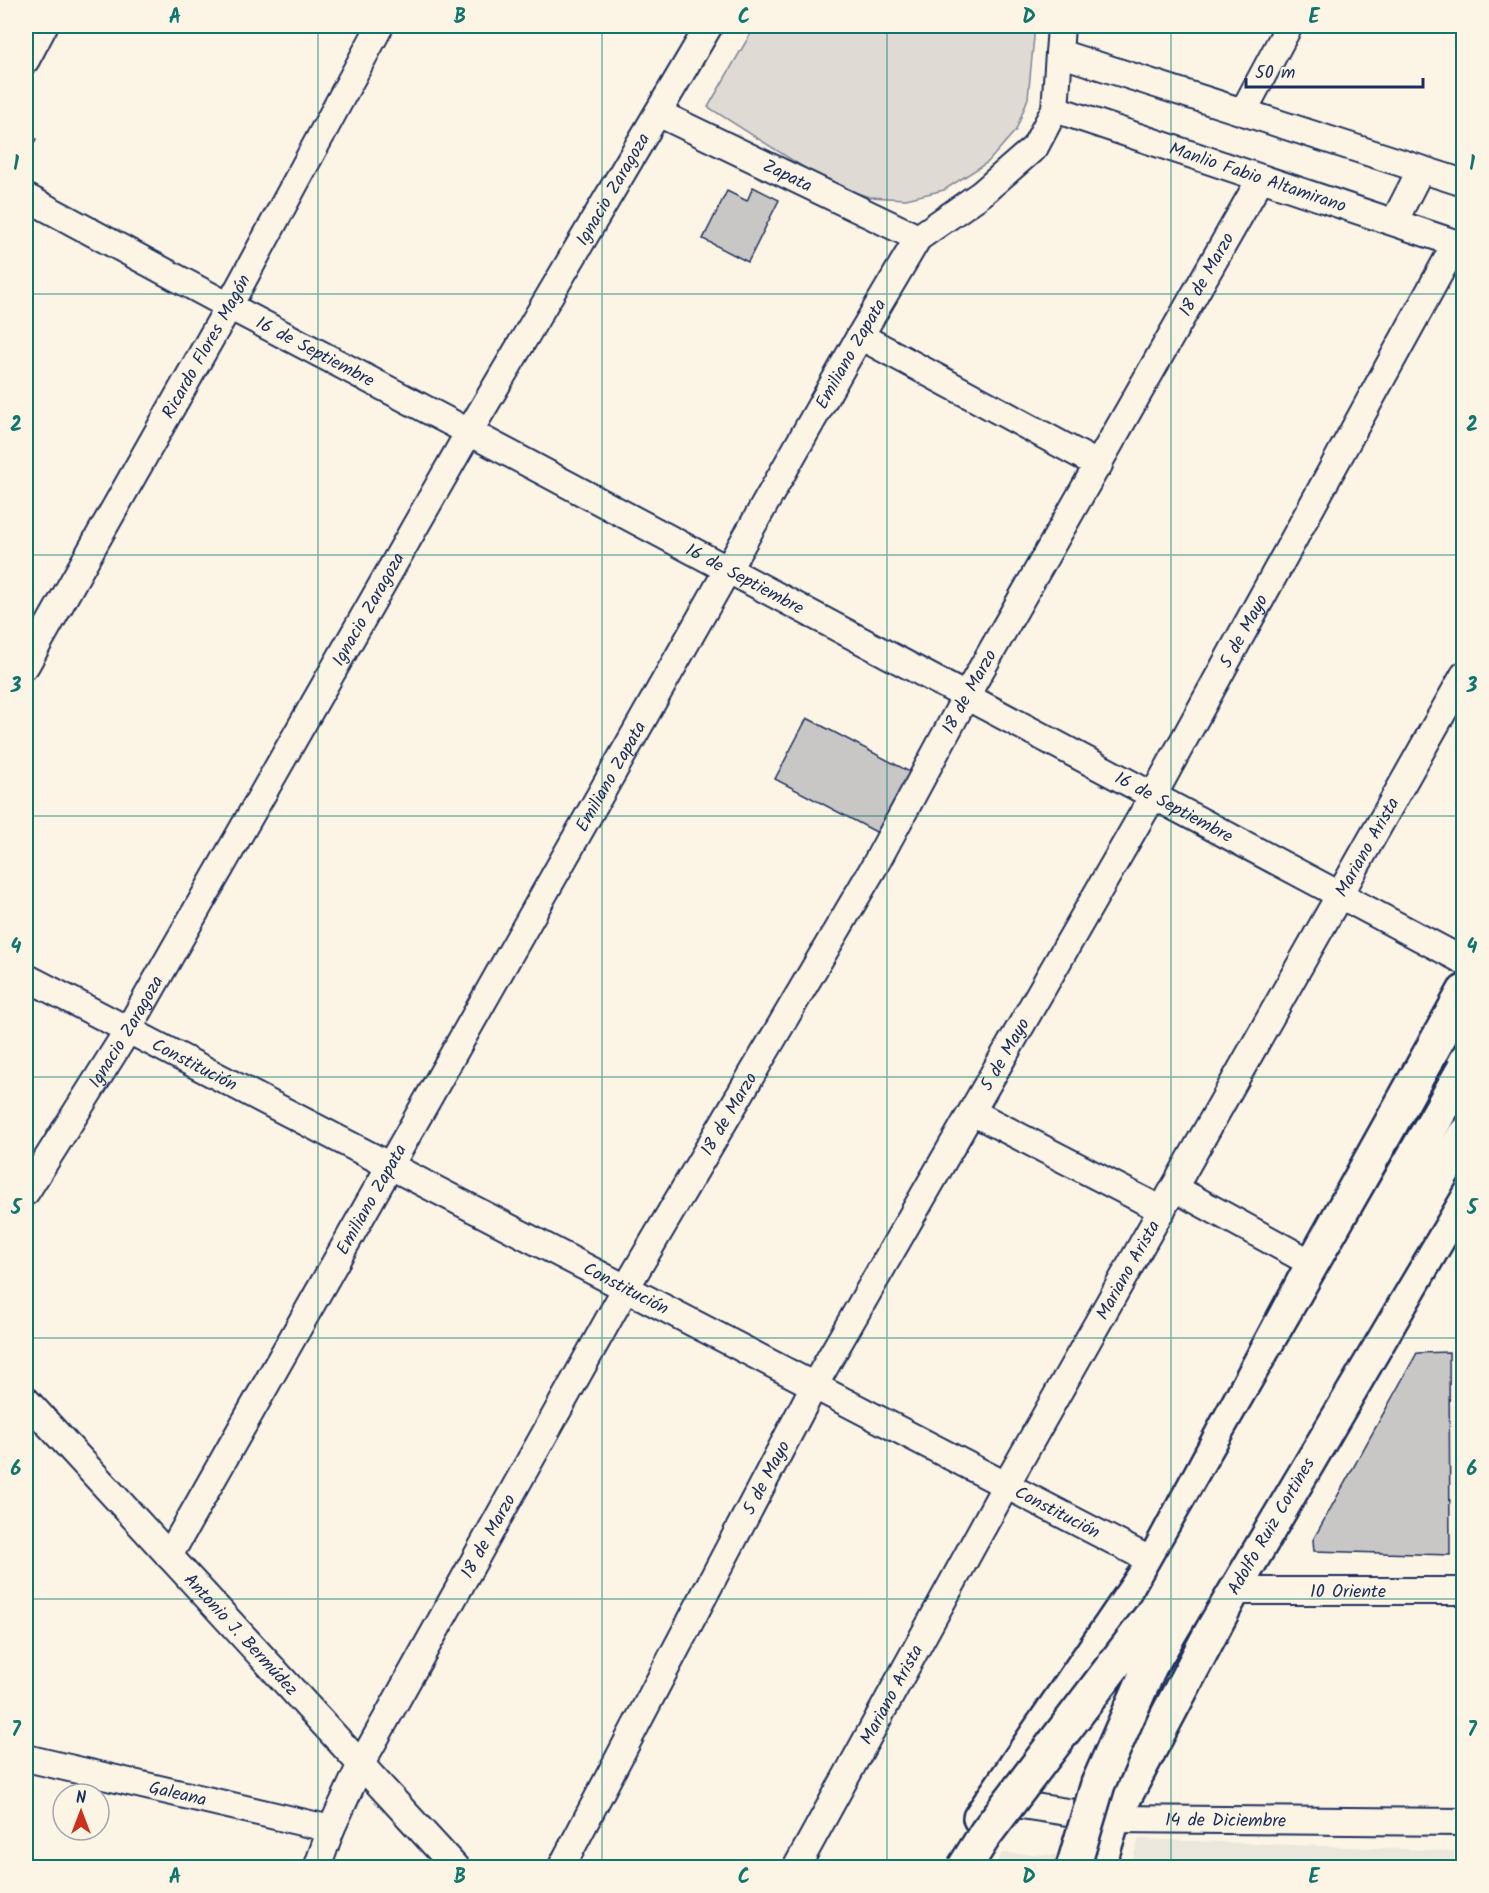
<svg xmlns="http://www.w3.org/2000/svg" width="1489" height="1893" font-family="Kalam,sans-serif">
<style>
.built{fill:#ece7dc}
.green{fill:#dfdbd4;stroke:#7d8599;stroke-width:1.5}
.building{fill:#c8c7c6;stroke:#1b2f5e;stroke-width:1.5}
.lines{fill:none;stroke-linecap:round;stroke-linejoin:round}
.street-casing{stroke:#1b2f5e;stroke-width:30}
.secondary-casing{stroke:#1b2f5e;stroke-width:38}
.street{stroke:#fcf5e5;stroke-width:26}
.secondary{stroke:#fcf5e5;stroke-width:33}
.secondary-bridge-casing{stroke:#1b2f5e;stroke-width:38;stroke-linecap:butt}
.secondary-bridge{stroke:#fcf5e5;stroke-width:33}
.grid{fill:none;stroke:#0f766e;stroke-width:1.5;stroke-opacity:0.55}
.labels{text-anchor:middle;stroke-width:4.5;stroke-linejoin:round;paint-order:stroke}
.street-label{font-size:18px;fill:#1b2f5e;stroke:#fcf5e5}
.neatline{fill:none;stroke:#0f766e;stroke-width:2}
.grid-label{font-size:20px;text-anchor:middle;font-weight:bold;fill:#0f766e}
</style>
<rect width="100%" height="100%" fill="#fcf5e5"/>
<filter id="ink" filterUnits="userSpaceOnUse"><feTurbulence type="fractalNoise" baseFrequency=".0167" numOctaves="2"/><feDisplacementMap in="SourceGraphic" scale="12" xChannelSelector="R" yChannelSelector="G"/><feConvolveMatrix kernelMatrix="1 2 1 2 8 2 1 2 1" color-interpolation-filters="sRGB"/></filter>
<g filter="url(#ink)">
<path class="built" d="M1139,1839L1454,1851V1867H1130Z
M1002,1853L1078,1856L1075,1867L993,1868Z"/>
<path class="green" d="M755,26H1035L1028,98L1016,130L988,162L944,190L906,199L869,197L830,184L708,107Z"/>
<path class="building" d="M26,134L36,139L26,159Z
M753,187L779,200L748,262L703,239L727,191L747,201Z
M807,718L910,772L878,833L775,779Z
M1449,1352L1450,1555L1314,1551L1313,1540L1417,1353Z"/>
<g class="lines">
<g class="street-casing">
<g id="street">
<path d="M1059,53L1464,183"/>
<path d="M26,60L44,26"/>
<path id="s1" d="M1055,109L1464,246"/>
<path d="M1243,112L1289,26"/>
<path id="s2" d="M658,113L918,238"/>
<path id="s3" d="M26,197L229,306L469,432L1464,961"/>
<path d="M1394,222L1421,169"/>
<path d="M860,336L1099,465"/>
<path id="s4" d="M26,665L229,306L380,26"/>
<path id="s5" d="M26,977L1154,1562L1171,1568"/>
<path d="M972,1112L1162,1210"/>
<path d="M1174,1188L1313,1264"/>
<path id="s6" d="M26,1192L128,1030L469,432L709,26"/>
<path id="s7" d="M26,1400L456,1868"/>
<path id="s8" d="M169,1556L860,336L918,238L981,194L1035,147L1055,109L1061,26"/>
<path id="s9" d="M1220,1586L1233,1591H1464"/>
<path id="s10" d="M26,1758L331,1829"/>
<path id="s11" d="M995,1801L1113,1819L1464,1822"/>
<path id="s12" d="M317,1868L331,1829L361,1764L626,1288L874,867L966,696L1261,178"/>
<path id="s13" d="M561,1868L814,1386L1153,796L1456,243"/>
<path id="s14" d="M796,1868L1006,1485L1464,675"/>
</g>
</g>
<g class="secondary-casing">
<g id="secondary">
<path d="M980,1818L1154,1562L1313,1264L1464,992"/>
<path id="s15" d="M1098,1868L1113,1819L1233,1591L1464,1194"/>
</g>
</g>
<use href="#street" class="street"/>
<use href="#secondary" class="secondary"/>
<g class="secondary-bridge-casing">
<path id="secondary-bridge" d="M964,1868L986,1833L1151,1616L1464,1069
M1073,1868L1098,1784L1150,1666L1464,1136"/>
</g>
<use href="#secondary-bridge" class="secondary-bridge"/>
</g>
</g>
<path class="grid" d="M318,26V1868M602,26V1868M887,26V1868M1171,26V1868M26,294H1464M26,555H1464M26,816H1464M26,1077H1464M26,1338H1464M26,1599H1464"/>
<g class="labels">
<g class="street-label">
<text dy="6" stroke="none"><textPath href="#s2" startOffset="144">Zapata</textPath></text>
<text dy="6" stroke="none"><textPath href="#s1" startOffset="214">Manlio Fabio Altamirano</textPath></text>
<text dy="6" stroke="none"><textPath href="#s6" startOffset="1162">Ignacio Zaragoza</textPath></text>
<text dy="6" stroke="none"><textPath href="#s12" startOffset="1826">18 de Marzo</textPath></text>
<text dy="6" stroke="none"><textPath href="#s4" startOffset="366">Ricardo Flores Magón</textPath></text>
<text dy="6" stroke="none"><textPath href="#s3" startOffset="328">16 de Septiembre</textPath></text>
<text dy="6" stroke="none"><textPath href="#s8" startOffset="1382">Emiliano Zapata</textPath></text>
<text dy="6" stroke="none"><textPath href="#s3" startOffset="814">16 de Septiembre</textPath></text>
<text dy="6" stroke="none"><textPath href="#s6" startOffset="676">Ignacio Zaragoza</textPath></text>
<text dy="6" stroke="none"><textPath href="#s13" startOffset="1413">5 de Mayo</textPath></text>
<text dy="6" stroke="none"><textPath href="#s12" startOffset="1346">18 de Marzo</textPath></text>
<text dy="6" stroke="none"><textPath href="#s8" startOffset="896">Emiliano Zapata</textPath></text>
<text dy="6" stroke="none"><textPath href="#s3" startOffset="1300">16 de Septiembre</textPath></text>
<text dy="6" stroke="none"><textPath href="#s14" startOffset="1170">Mariano Arista</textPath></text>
<text dy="6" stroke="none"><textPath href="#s6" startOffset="189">Ignacio Zaragoza</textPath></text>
<text dy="6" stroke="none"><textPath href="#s13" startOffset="927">5 de Mayo</textPath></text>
<text dy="6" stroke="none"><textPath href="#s5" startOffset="190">Constitución</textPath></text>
<text dy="6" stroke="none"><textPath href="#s12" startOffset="860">18 de Marzo</textPath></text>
<text dy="6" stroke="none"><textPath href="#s8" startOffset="410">Emiliano Zapata</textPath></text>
<text dy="6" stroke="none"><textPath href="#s14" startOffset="684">Mariano Arista</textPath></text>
<text dy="6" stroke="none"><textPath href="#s5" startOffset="676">Constitución</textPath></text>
<text dy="6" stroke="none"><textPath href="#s13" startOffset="441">5 de Mayo</textPath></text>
<text dy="6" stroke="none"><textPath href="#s5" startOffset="1162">Constitución</textPath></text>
<text dy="6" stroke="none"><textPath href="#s15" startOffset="384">Adolfo Ruiz Cortines</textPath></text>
<text dy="6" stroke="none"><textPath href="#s12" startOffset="374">18 de Marzo</textPath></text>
<text dy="6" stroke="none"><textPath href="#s9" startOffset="129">10 Oriente</textPath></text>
<text dy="6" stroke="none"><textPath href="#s7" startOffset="318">Antonio J. Bermúdez</textPath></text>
<text dy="6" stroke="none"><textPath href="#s14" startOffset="198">Mariano Arista</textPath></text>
<text dy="6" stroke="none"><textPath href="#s10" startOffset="156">Galeana</textPath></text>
<text dy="6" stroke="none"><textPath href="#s11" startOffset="232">14 de Diciembre</textPath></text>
</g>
</g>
<rect width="1489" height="1893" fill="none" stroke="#fcf5e5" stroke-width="66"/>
<g transform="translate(81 1812)"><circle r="28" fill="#fcf5e5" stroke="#a2a6af" stroke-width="1.5"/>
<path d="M0-4.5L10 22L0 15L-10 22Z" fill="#c8321e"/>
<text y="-9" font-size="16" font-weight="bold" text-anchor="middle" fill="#1b2f5e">N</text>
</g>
<path d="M1246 78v9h177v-9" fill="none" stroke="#1b2f5e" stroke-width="3"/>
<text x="1255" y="78" font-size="18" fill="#1b2f5e" stroke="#fcf5e5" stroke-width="4.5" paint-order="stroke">50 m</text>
<rect x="33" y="33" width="1423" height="1827" class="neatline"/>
<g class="grid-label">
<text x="175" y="23">A</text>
<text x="460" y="23">B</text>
<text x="744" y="23">C</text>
<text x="1029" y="23">D</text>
<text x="1314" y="23">E</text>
<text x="16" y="170">1</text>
<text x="1472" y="170">1</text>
<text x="16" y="431">2</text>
<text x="1472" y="431">2</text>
<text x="16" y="692">3</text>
<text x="1472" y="692">3</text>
<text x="16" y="953">4</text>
<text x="1472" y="953">4</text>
<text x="16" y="1214">5</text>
<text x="1472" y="1214">5</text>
<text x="16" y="1475">6</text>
<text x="1472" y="1475">6</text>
<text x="16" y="1736">7</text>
<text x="1472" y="1736">7</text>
<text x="175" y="1883">A</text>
<text x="460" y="1883">B</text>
<text x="744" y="1883">C</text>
<text x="1029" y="1883">D</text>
<text x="1314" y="1883">E</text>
</g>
</svg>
